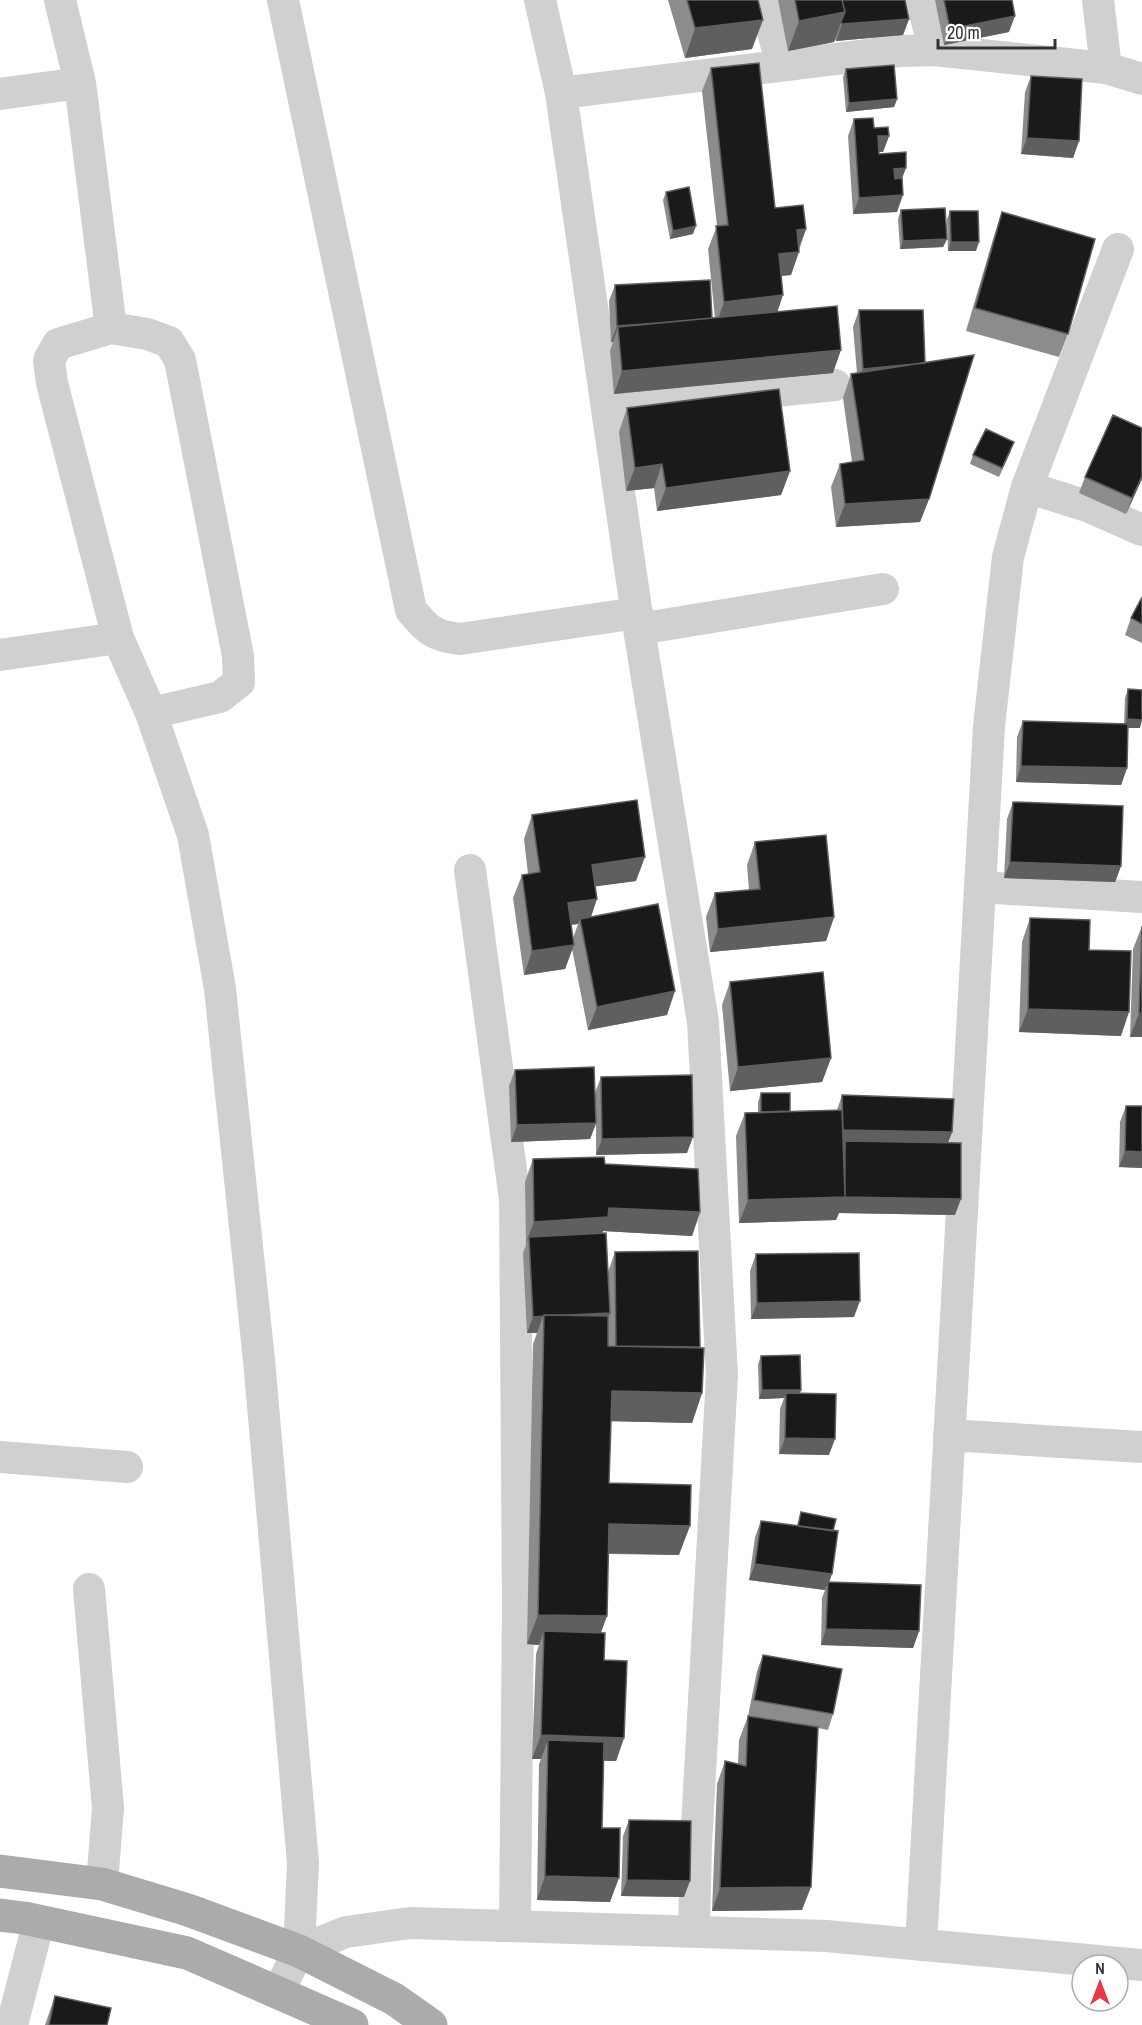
<svg xmlns="http://www.w3.org/2000/svg" width="1142" height="2025" font-family="'Archivo Narrow',sans-serif">
<style>
.lines{fill:none;stroke-linecap:round;stroke-linejoin:round}
.minor{stroke:#d0d0d0;stroke-width:32}
.primary{stroke:#ababab;stroke-width:33}
.wall{fill:#8c8c8c;fill-rule:evenodd}
.shaded-wall{fill:#5f5f5f}
.building{fill:#1a1a1a;stroke:#5f5f5f;stroke-width:1.5}
</style>
<rect width="100%" height="100%" fill="#fff"/>
<g class="lines">
<path class="minor" d="M60,0L80,83L111,328L147,334L169,342L180,360L238,656L239,682L220,697L151,713L193,835L220,989L259,1360L303,1863L299,1951
M283,0L411,610C427,630 434,636 460,639L637,613
M540,0L561,93
M764,0L782,65
M922,0L934,50
M1098,0L1106,68
M0,94L80,83
M111,328L58,344L49,360L52,383L118,638L151,713
M607,408L835,385
M1027,487L1118,249
M639,629L883,589
M0,655L118,638
M470,870L515,1199L518,1605L515,1926
M980,887L1142,897
M949,1435L1142,1447
M0,1457L127,1467
M89,1589L108,1808L102,1884
M694,1932L696,1845L722,1375L703,1022L639,629L561,93L900,51L934,50L1106,68L1142,79
M921,1945L989,726L1008,557L1027,487L1090,507L1142,530
M278,1992L299,1951L346,1932L410,1923L826,1936L1142,1965
M12,2025L39,1921"/>
<path class="primary" d="M0,1871L102,1884L188,1910L299,1951L394,1999L431,2025
M0,1915L24,1918L187,1953L352,2025"/>
</g>
<path class="wall" d="M668,0H758L752,49L685,58Z
M778,0H905L909,19L903,35L836,41L835,39L834,42L788,51Z
M935,0H1012L1009,32L944,45Z
M711,68L775,208L806,229L791,275L781,276L777,312L833,373L614,394L610,351L613,342H611L609,301L615,285L712,318H715L708,249L717,226L702,91Z
M846,69L897,99L894,107L846,112L843,77Z
M1031,76L1079,141L1073,158L1021,154L1025,92Z
M854,119L874,128L889,136L883,152H879V154L902,179L897,212L853,214L848,136Z
M666,192L693,234L670,239L663,200Z
M901,210L947,239L943,247L900,249L898,219Z
M950,211L976,251H948L947,219Z
M1002,212L1068,334L1059,357L966,331L994,236Z
M859,310L929,499L920,522L836,527L831,487L840,464L852,462L843,398L851,374L857,373L853,327Z
M627,408L790,471L781,495L657,511L654,488L626,491L619,432Z
M1011,451L999,477L970,464L973,455Z
M1085,477L1142,479L1126,514L1079,493Z
M1142,597V643L1125,635L1131,618Z
M1128,689L1140,728H1128L1127,768L1121,785L1016,782L1017,737L1023,721L1124,724L1125,698Z
M1013,802L1121,866L1115,882L1004,878L1007,819Z
M532,815L636,881L595,886L591,917L667,1015L588,1030L572,949L565,969L524,975L513,898L522,875L528,874L524,839ZM578,924L573,938L571,925Z
M755,842L834,917L826,941L710,952L706,917L715,893L749,890L747,865Z
M1030,918L1089,950L1121,1036L1019,1032L1022,942Z
M1142,926V1037H1130L1133,949Z
M730,982L831,1058L822,1082L730,1091L722,1005Z
M515,1070L595,1093L601,1077L687,1153L596,1155V1124L590,1139L511,1142L509,1086Z
M761,1093L790,1111L837,1110L842,1095L952,1132L948,1143L955,1215L839,1213L836,1220L739,1223L736,1136L745,1113L758,1112V1102Z
M1126,1106H1142V1168L1119,1167L1120,1122Z
M533,1159L605,1164L700,1212L692,1236L603,1231V1233L608,1272L615,1252L700,1348L702,1393L692,1423L611,1421L609,1483L679,1555L608,1554L607,1616L601,1632L604,1660L624,1738L616,1761H604L602,1828L610,1902L537,1900L539,1764L541,1759H532L536,1654L539,1645L527,1644L533,1344L537,1333H527L523,1253L526,1245L525,1182Z
M756,1254L854,1317L751,1319L750,1271Z
M761,1356L801,1390L800,1393L829,1455L779,1454L780,1409L784,1398L759,1399L758,1364Z
M801,1512L833,1531L829,1582L919,1631L913,1648L821,1645L822,1598L825,1590L749,1580L755,1537L761,1521L797,1526Z
M763,1655L833,1714L828,1730L818,1728L802,1910L712,1911L717,1784L725,1761L738,1764L739,1740L748,1716L777,1721L748,1716L757,1671Z
M629,1820L684,1897L621,1896L623,1836Z
M55,1996L107,2025H45Z"/>
<path class="shaded-wall" d="M845,12L834,42L788,51L799,21Z
M1015,16L1009,32L944,45L950,29Z
M909,19L903,35L836,41L842,24Z
M763,20L752,49L685,58L695,28Z
M897,99L894,107L846,112L849,103Z
M878,136H889L883,152H872Z
M1027,138L1079,141L1073,158L1021,154Z
M906,168L900,184L888,185L894,169Z
M903,195L897,212L853,214L859,198Z
M696,226L693,234L670,239L673,231Z
M806,229L797,252H799L791,275L770,277L779,254L797,230Z
M947,239L943,247L900,249L903,241Z
M951,242H979L976,251H948Z
M783,295L775,319L716,325L724,302Z
M712,320L618,327L613,342H611L617,326Z
M841,350L833,373L614,394L622,371Z
M925,363L857,385L863,369Z
M662,464L654,488L626,491L635,468Z
M790,471L781,495L657,511L666,488Z
M1142,476V479L1126,514L1132,498Z
M929,499L920,522L836,527L845,504Z
M1127,719L1142,720L1140,728H1124Z
M1021,766L1127,768L1121,785L1016,782Z
M645,857L636,881L584,888L592,865Z
M1010,862L1121,866L1115,882L1004,878Z
M597,899L589,923L580,919L578,924L559,926L568,903Z
M834,917L826,941L710,952L718,929Z
M574,945L565,969L524,975L532,951Z
M675,991L667,1015L588,1030L597,1007Z
M1028,1009L1129,1012L1121,1036L1019,1032Z
M1139,1013H1142V1037H1130Z
M831,1058L822,1082L730,1091L738,1067Z
M596,1123L590,1139L511,1142L517,1125Z
M841,1130L952,1132L946,1149L845,1141L843,1146Z
M693,1137L687,1153L596,1155L602,1139Z
M1125,1151L1142,1152V1168L1119,1167Z
M845,1197L961,1199L955,1215L839,1213L836,1220L739,1223L748,1200Z
M609,1208L700,1212L692,1236L603,1231L600,1241L529,1237L525,1245L534,1222Z
M860,1301L854,1317L751,1319L757,1303Z
M610,1313L604,1329L544,1316Z
M543,1316L537,1333H527L533,1317Z
M762,1390H801L798,1398L786,1393L784,1398L759,1399Z
M612,1391L702,1393L692,1423L601,1421Z
M785,1438L835,1439L829,1455L779,1454Z
M609,1524L690,1526L679,1555L598,1553Z
M755,1564L832,1574L828,1586V1582L825,1590L749,1580Z
M538,1615L607,1616L596,1646L544,1631L539,1645L527,1644Z
M826,1629L919,1631L913,1648L821,1645Z
M541,1735L624,1738L616,1761L548,1759V1740L541,1759H532Z
M545,1876L619,1878L610,1902L537,1900Z
M627,1880L690,1881L684,1897L621,1896Z
M811,1887L802,1910L712,1911L720,1888Z"/>
<path class="building" d="M687,0H758L763,20L695,28Z
M795,0H842L845,12L799,21Z
M842,0H905L909,19L842,24L841,22L845,12Z
M944,0H1012L1015,16L950,29Z
M759,63L775,208L803,205L806,229L797,230L799,252L779,254L783,295L724,302L716,226L728,225L711,68Z
M894,65L897,99L849,103L846,69Z
M1031,76L1082,79L1079,141L1027,138Z
M873,118L874,128L888,127L889,136H878L879,154L906,152V168L894,169L895,179L902,178L903,195L859,198L854,119Z
M689,187L696,226L673,231L666,192Z
M945,208L947,239L903,241L901,210Z
M950,211H978L979,242H951Z
M1002,212L1095,239L1068,334L975,308Z
M710,280L712,318L658,323L617,326L615,285Z
M837,306L841,350L622,371L618,327Z
M859,310H923L925,363L863,369Z
M974,355L929,499L845,504L840,464L864,460L851,374Z
M779,389L790,471L666,488L662,464L635,468L627,408Z
M1113,415L1142,428V476L1132,498L1085,477Z
M986,429L1014,442L1002,468L973,455Z
M1142,597V624L1131,618Z
M1128,689L1142,690V720L1127,719Z
M1023,721L1128,724L1127,768L1021,766Z
M637,800L645,857L592,865L597,899L568,903L574,945L532,951L522,875L540,872L532,815Z
M1013,802L1123,806L1121,866L1010,862Z
M826,835L834,917L718,929L715,893L760,889L755,842Z
M658,904L675,991L597,1007L580,919Z
M1030,918L1090,920L1089,950L1131,951L1129,1012L1028,1009Z
M1142,926V1013H1139Z
M823,972L831,1058L738,1067L730,982Z
M594,1067L596,1123L517,1125L515,1070Z
M692,1075L693,1137L602,1139L601,1077Z
M761,1093H790V1111L761,1112Z
M842,1095L954,1099L952,1132L843,1130Z
M1126,1106H1142V1152L1125,1151Z
M842,1110L845,1197L748,1200L745,1113Z
M845,1141L961,1143V1199L844,1197H845Z
M604,1157L605,1164L698,1169L700,1212L609,1208L608,1217L534,1222L533,1159Z
M606,1233L610,1313L569,1315H544V1316L533,1317L529,1237Z
M698,1251L700,1347L616,1346L615,1252Z
M859,1253L860,1301L757,1303L756,1254Z
M544,1315L608,1316V1346L704,1348L702,1393L612,1391L609,1483L691,1485L690,1526L609,1524L607,1616L538,1615Z
M800,1355L801,1390H762L761,1356Z
M786,1393L836,1394L835,1439L785,1438Z
M801,1512L836,1519L833,1531L798,1526Z
M761,1521L838,1531L832,1574L755,1564Z
M828,1582L921,1585L919,1631L826,1629Z
M544,1631L605,1633L604,1660L627,1661L624,1738L541,1735Z
M763,1655L842,1669L833,1714L754,1700Z
M748,1716L818,1727L811,1887L720,1888L725,1761L746,1766Z
M548,1740L604,1742L602,1828H620L619,1878L545,1876Z
M629,1820L691,1821L690,1881L627,1880Z
M55,1996L111,2008L107,2025H49Z"/>
<g transform="translate(1100 1983)"><circle r="28" fill="#ffffff" stroke="#adadad" stroke-width="1.5"/>
<path d="M0-4.5L10 22L0 15L-10 22Z" fill="#e63946"/>
<text y="-9" font-size="16" font-weight="bold" text-anchor="middle" fill="#333333">N</text>
</g>
<path d="M938 39v9h117v-9" fill="none" stroke="#333333" stroke-width="3"/>
<text x="947" y="39" font-size="18" fill="#333333" stroke="#ffffff" stroke-width="4.5" paint-order="stroke">20 m</text>
</svg>
